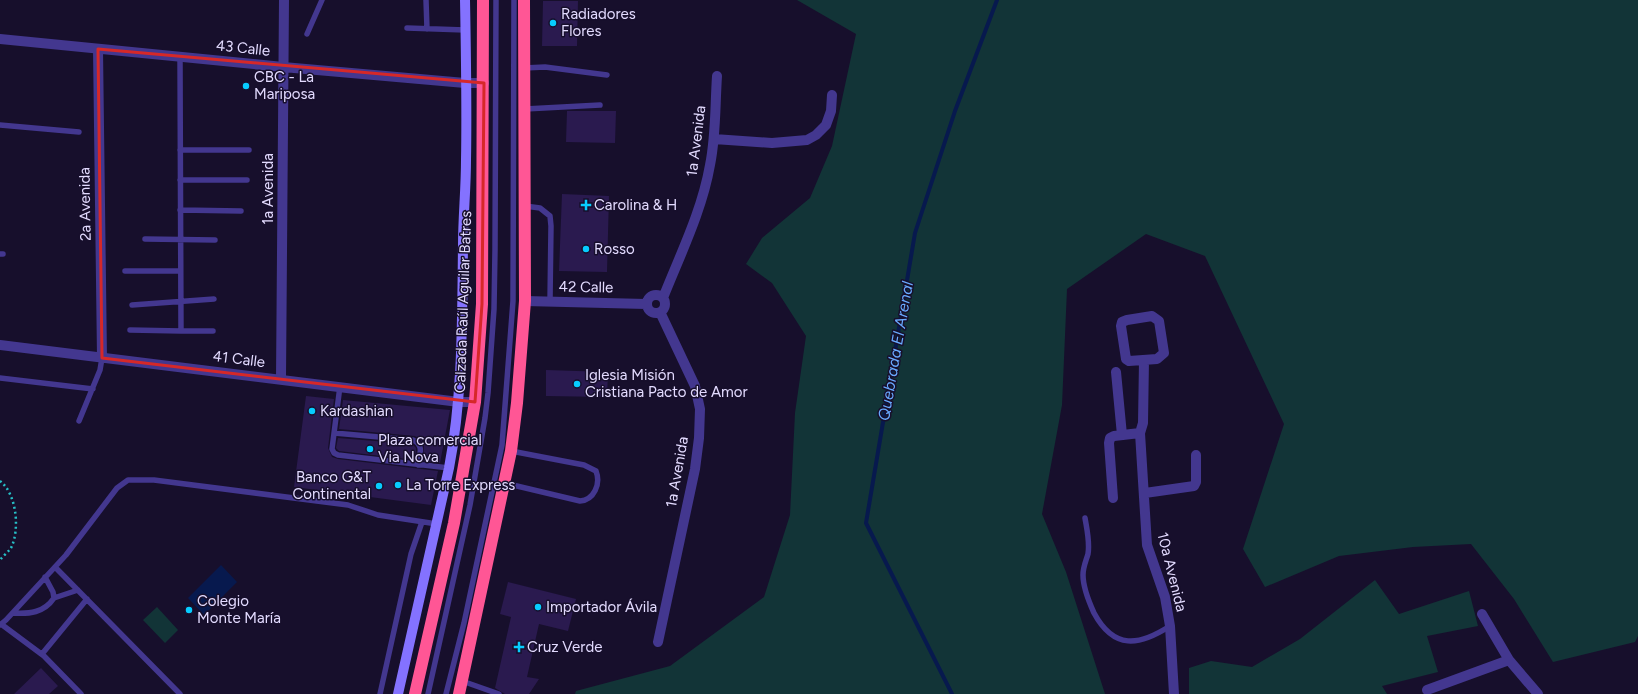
<svg xmlns="http://www.w3.org/2000/svg" width="1638" height="694" font-family="Figtree,sans-serif">
<style>
.green{fill:#123437}
.water{fill:#07194e}
.lines{fill:none;stroke-linecap:round;stroke-linejoin:round}
.stream{stroke:#07194e;stroke-width:4}
.building{fill:#2a1a4f}
.path{stroke:#27bfc6;stroke-width:2.5;stroke-dasharray:2 3;stroke-linecap:butt}
.lane{stroke:#43378f;stroke-width:5.5}
.street{stroke:#43378f;stroke-width:10}
.secondary{stroke:#8472ff;stroke-width:10}
.highway{stroke:#ff5695;stroke-width:12}
.marked{fill:none;stroke:#d62828;stroke-width:3;stroke-linejoin:round}
.poi-dot{fill:#07ccff;stroke:#170f2c;stroke-width:1.5}
.labels{text-anchor:middle;stroke-width:3;stroke-linejoin:round;paint-order:stroke}
.poi-label{font-size:15px;fill:#e3dbff;stroke:#170f2c;text-anchor:start}
.street-label{font-size:15px;fill:#e3dbff;stroke:#170f2c}
.water-label{font-size:16px;font-style:italic;fill:#69aaff;stroke:#170f2c}
</style>
<rect width="100%" height="100%" fill="#170f2c"/>
<path class="green" d="M797,0H1638V636L1635,642L1553,662L1514,599L1471,544L1413,547L1339,556L1265,587L1243,549L1284,424L1205,256L1146,234L1067,289L1062,405L1042,514L1066,572L1105,694H575L576,691L670,666L764,597L790,515L795,413L806,336L772,283L746,264L762,238L810,198L832,146L856,34Z
M1375,580L1399,614L1469,591L1478,626L1427,636L1438,672L1382,686L1387,694H1189V668L1211,661L1252,667L1300,639Z
M157,607L178,630L165,643L143,620Z"/>
<path class="water" d="M221,565L237,582L204,615L188,598Z"/>
<g class="lines">
<path class="stream" d="M952,694L866,523L915,233L955,111L997,0"/>
</g>
<path class="building" d="M543,1H578L577,46H542Z
M567,111H616L615,143L566,142Z
M562,194L609,196L607,272L559,271Z
M546,370L608,372L607,397L546,396Z
M306,396L334,399L328,448L332,457L338,459L438,471L431,505L294,487Z
M343,400L450,410L440,463L423,461L424,446L420,439L415,436L339,429Z
M338,438L412,444L416,448L415,460L339,451L336,448Z
M508,582L576,599L568,631L539,624L527,677L539,679L529,694H505L495,688L511,617L500,614Z
M41,668L58,686L49,694H14Z"/>
<g class="lines">
<path class="path" d="M0,481C17,494 20,530 11,548C8,552 3,556 0,560"/>
<path class="lane" d="M426,0L427,29
M407,28L465,30
M307,34L322,0
M180,57L181,331H213
M524,68L545,67L607,75
M525,109L600,105
M0,125L79,132
M180,150H249
M180,180H247
M525,206L540,208L550,216L551,226L550,301
M180,210L241,211
M145,239L215,240
M0,254H3
M125,271H180
M132,305L214,299
M130,330L181,331
M0,378L93,389
M340,386L332,449L334,453L338,455L449,468
M79,421L100,370L102,358
M334,433L413,440C424,445 420,454 418,465
M504,483L580,501C594,500 601,484 596,471L584,465L511,451
M1085,518C1087,530 1090,542 1088,554C1086,561 1083,567 1083,575C1083,588 1089,602 1094,613C1114,650 1139,646 1170,626
M55,567L180,694
M54,598L78,590
M13,613C29,614 44,613 54,598L53,592L45,577
M1,624L44,656L81,694
M0,625L6,620L66,555L117,488L128,480H154L348,505L378,515L437,524
M42,654L87,599
M462,681L499,694
M380,694L411,554L422,522
M428,694L470,505L485,418L488,393L494,309L495,250L496,0
M446,694L464,623L502,445L513,301L514,0"/>
<path class="street" d="M0,39L283,67L465,83H484
M98,49L102,358
M714,139L772,143L807,140L816,135L826,125L831,111L832,95
M647 304a9 9 0 1 1 18 0a9 9 0 1 1-18 0Z
M663,298C680,255 702,211 710,165C716,136 715,106 717,76
M525,301L646,304
M1152,316L1159,321L1164,353L1157,359L1129,361L1126,359L1121,326L1122,322L1127,320Z
M0,345L459,402H475
M1144,360L1143,423L1140,433L1147,545L1165,597L1170,626L1174,694
M1116,372L1122,435
M281,379L284,0
M1145,493L1194,486L1196,482V455
M1113,498L1109,443L1110,438L1114,436L1140,433
M1482,614L1509,660
M658,642L695,469L699,438L700,409L695,386L660,312
M1427,690L1509,660L1538,694"/>
<path class="secondary" d="M398,694L449,468C463,395 462,320 463,245C463,217 466,189 466,160C467,107 466,53 465,0"/>
<path class="highway" d="M415,694L454,523L475,402L482,304L483,0
M459,694L511,451L517,403L525,301L524,0"/>
</g>
<path class="marked" d="M98,49L484,83L482,304L475,402L102,358Z"/>
<g class="poi-dot">
<circle cx="553" cy="23" r="4"/>
<circle cx="246" cy="86" r="4"/>
<path d="M584 199h4v4h4v4h-4v4h-4v-4h-4v-4h4z"/>
<circle cx="586" cy="249" r="4"/>
<circle cx="577" cy="384" r="4"/>
<circle cx="312" cy="411" r="4"/>
<circle cx="370" cy="449" r="4"/>
<circle cx="398" cy="485" r="4"/>
<circle cx="379" cy="486" r="4"/>
<circle cx="538" cy="607" r="4"/>
<circle cx="189" cy="610" r="4"/>
<path d="M517 641h4v4h4v4h-4v4h-4v-4h-4v-4h4z"/>
</g>
<g class="labels">
<g class="poi-label">
<text x="561" y="19">Radiadores<tspan x="561" dy="17">Flores</tspan></text>
<text x="254" y="82">CBC - La<tspan x="254" dy="17">Mariposa</tspan></text>
<text x="594" y="210">Carolina &amp; H</text>
<text x="594" y="254">Rosso</text>
<text x="585" y="380">Iglesia Misión<tspan x="585" dy="17">Cristiana Pacto de Amor</tspan></text>
<text x="320" y="416">Kardashian</text>
<text x="378" y="445">Plaza comercial<tspan x="378" dy="17">Via Nova</tspan></text>
<text x="371" y="482" text-anchor="end">Banco G&amp;T<tspan x="371" dy="17">Continental</tspan></text>
<text x="406" y="490">La Torre Express</text>
<text x="197" y="606">Colegio<tspan x="197" dy="17">Monte María</tspan></text>
<text x="546" y="612">Importador Ávila</text>
<text x="527" y="652">Cruz Verde</text>
</g>
<g class="street-label">
<text transform="translate(243 48) rotate(6)" y="5">43 Calle</text>
<text transform="translate(696 141) rotate(-83)" y="5">1a Avenida</text>
<text transform="translate(268 189) rotate(-90)" y="5">1a Avenida</text>
<text transform="translate(85 204) rotate(-91)" y="5">2a Avenida</text>
<text transform="translate(586 287) rotate(1)" y="5">42 Calle</text>
<text transform="translate(463 302) rotate(-88)" y="5">Calzada Raúl Aguilar Batres</text>
<text transform="translate(239 359) rotate(7)" y="5">41 Calle</text>
<text transform="translate(677 472) rotate(-80)" y="5">1a Avenida</text>
<text transform="translate(1172 572) rotate(76)" y="5">10a Avenida</text>
</g>
<g class="water-label">
<text transform="translate(895 351) rotate(-80)" y="6">Quebrada El Arenal</text>
</g>
</g>
</svg>
